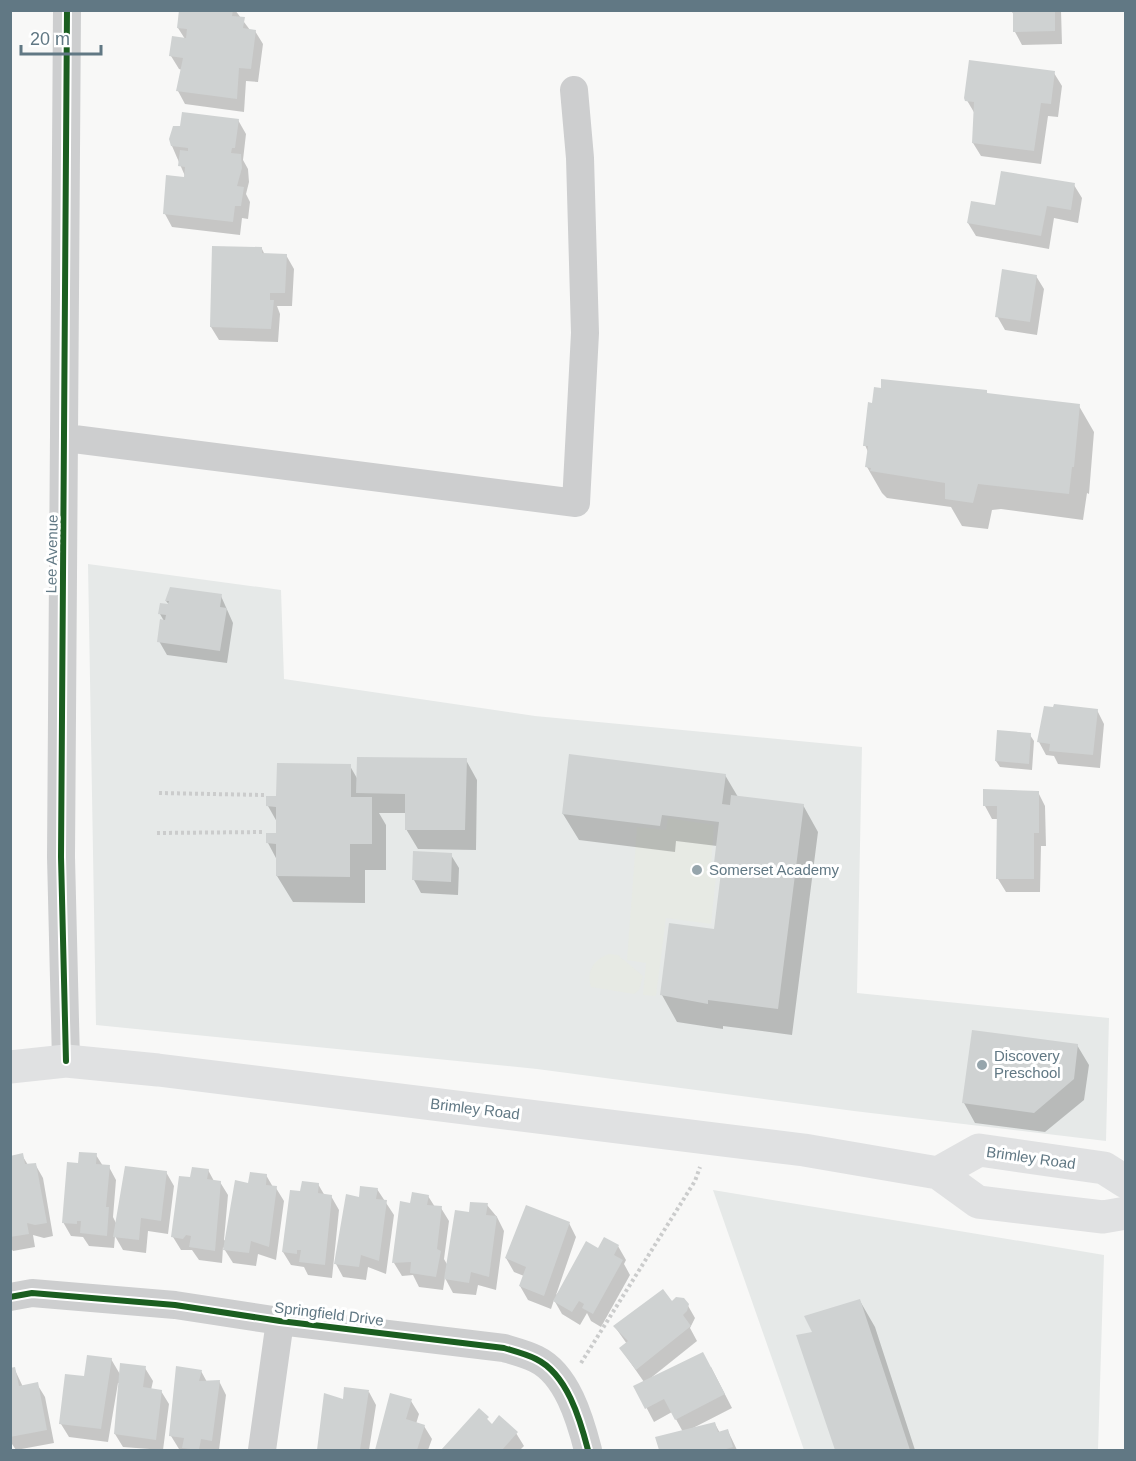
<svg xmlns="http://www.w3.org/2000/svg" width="1136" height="1461" font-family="Helvetica,sans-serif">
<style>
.built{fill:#e6e9e8}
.green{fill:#e7eae4}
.shadow{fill:#0003}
.building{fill:#cfd2d2}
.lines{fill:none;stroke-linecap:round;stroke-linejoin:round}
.path{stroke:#cbcccc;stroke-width:4;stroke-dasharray:3 3;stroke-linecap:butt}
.minor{stroke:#cdcecf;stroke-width:28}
.major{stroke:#e0e1e2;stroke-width:33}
.cycleway-casing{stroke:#fff;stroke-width:10}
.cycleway{stroke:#1b5e20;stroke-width:6}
.poi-dot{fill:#96a5ac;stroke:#fff;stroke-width:2}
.labels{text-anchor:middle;stroke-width:6;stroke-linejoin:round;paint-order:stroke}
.street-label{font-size:15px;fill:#617884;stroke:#fff}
.poi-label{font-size:15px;fill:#617884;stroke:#fff;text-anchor:start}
</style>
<rect width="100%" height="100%" fill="#f8f8f7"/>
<path class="built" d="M88,564L281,590L284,679L535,716L862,747L857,993L1109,1018L1106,1141L854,1111L537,1069L96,1025Z
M713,1190L1104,1255L1098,1450H804Z"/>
<path class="green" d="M668,818L714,825L711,866L717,867L711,924L666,918L656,996L643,995L646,963L627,960L637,827L666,830Z
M609,954L618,955L643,976L639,990L634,994L591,987C586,971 594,959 609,954Z"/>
<path class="shadow" d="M180,10H235L250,30L255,31L263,44L258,82L246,81L244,112L185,104L178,91L182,70L179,69L171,56L185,39L178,28Z
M1011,10H1061L1062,44L1022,45L1015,32V17Z
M1054,73L1062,86L1058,117L1048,116L1041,164L981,156L973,143L975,114L965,97Z
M238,120L246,134L243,160L248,169L249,182L246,194L250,202L248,219L242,218L240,235L172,227L165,214L185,176L172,146Z
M1074,185L1082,198L1078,223L1054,218L1049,249L976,236L968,223L996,206Z
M262,249L265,255H286L294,269L292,306H277L280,314L278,342L219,340L211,327Z
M1036,276L1044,289L1037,335L1005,330L997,316Z
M986,392L988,395L1079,406L1094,432L1089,494L1087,493L1083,520L1001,509L992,510L988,529L962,526L951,507L887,498L882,493L867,467L868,452L865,445Z
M221,596L233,623L227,663L167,655L159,641L164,621L160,614L170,606L166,601Z
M1097,710L1104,724L1100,768L1058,764L1054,756L1046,755L1039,742Z
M1030,735L1034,741L1032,770L1000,767L996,761Z
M466,760L477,780L476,850L418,849L406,829L407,813H379L386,825V870H365V903L293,902L277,876V860L268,843L277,835V822L268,806L278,798L350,766L358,780Z
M725,775L738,797L803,805L818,832L792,1035L723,1026V1029L677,1022L662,995L716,930L723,876L715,863L717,846L676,841L675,852L579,840L563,814Z
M1038,792L1045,806L1046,846H1041L1040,892H1006L998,879V819H992L985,806Z
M451,855L459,868L458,895L421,893L414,880Z
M1077,1045L1089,1065L1084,1100L1045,1132L975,1123L964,1103Z
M22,1155L28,1165L35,1164L43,1178L53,1236L44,1238L33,1235L35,1247L13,1251L10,1247V1157Z
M96,1155L103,1166L109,1167L116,1180L113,1217L116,1223L166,1172L174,1186L168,1234L148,1231L146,1253L123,1250L115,1236L114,1248L89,1246L83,1237L71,1236L63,1222L80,1164Z
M208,1170L214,1181L220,1182L228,1195L224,1240L226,1241L249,1184L266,1175L273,1187L276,1188L284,1201L276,1260L258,1254L256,1266L233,1263L223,1247L222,1263L199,1260L192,1250H181L173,1237L191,1179Z
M318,1184L325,1196H331L339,1210L332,1278L308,1275L304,1267L291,1265L283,1252L302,1193Z
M377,1189L394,1215L386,1274L368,1267L366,1280L343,1277L336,1264L361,1198Z
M428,1196L435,1207L441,1208L449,1221L444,1259L448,1266L487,1205L497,1217L504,1231L496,1290L478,1285L476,1295L453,1293L445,1278L443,1290L419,1287L413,1275L402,1276L394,1263L412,1205Z
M569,1223L576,1237L556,1295L598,1250L605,1239L618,1246L626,1260L624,1264L630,1275L601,1327L591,1321L587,1313L580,1325L562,1314L554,1300L551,1309L528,1300L520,1286L524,1276L514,1272L506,1258Z
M860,1301L875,1327L915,1450H836L798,1336L814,1333Z
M672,1303L687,1304L695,1318L690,1328L697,1341L652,1377L711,1367L732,1408L693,1428L715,1424L720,1433L728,1431L737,1450H663L657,1438L683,1432L672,1412L654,1422L635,1386L644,1382L621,1349L627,1344L615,1327Z
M111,1359L121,1376L145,1368L153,1381L151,1390L161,1391L169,1404L163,1450L123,1447L115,1434L120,1383H118L108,1442L69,1437L61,1424L85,1378Z
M14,1368L23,1387L37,1384L45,1397L54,1443L16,1450L10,1441V1369Z
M201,1371L207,1382L219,1381L226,1395L219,1450L179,1449L171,1436Z
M369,1392L376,1405L369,1450H319L325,1395L344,1401Z
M411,1401L419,1414L416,1424L424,1426L432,1439L428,1450H377L385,1423Z
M479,1410L492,1425L516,1433L524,1446L520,1450H443Z"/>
<path class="building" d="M179,10H233L232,16L245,17L243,28L256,30L251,69L239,68L237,99L176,91L183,58L169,56L172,36L186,38L187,29L177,28Z
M1013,10H1055V31L1013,32Z
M969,60L1055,71L1051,104L1041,103L1034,151L972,143L974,102L965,101L964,98Z
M182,112L239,119L235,148H232L231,153L241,154L242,168L237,186L244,187L241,206H235L233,222L163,214L166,175L184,177L185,167L178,166L180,150L188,151V148L171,146L169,139L173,126H180Z
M1001,171L1075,183L1071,210L1047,206L1041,236L967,223L971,201L995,205Z
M212,246L262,247V253L287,254L285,293H270V300H274L271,329L210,327Z
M1002,269L1037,275L1030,322L995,317Z
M881,379L987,390V393L1080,404L1074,467H1072L1069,494L978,484L973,503L945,499V483L870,471L871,468L865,467L868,446H863L868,402L872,403L874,387L881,388Z
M170,587L222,594L220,607L227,608L220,651L157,642L160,619L165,620L166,615L158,614L160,603L168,604L169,601H165Z
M1054,704L1098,709L1093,755L1049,751L1050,744L1037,742L1044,706L1053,707Z
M997,730L1031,733L1029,764L995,761Z
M569,754L726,774L722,804L730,805L731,795L804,804L778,1009L708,1000V1004L660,995L669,923L714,929L722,864L714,863L719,822L662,815L660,826L562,814Z
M357,757L467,758L465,830H405V794L356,793Z
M277,763L351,764V797H372V844H350V877L276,876V844L266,843V833H276V807L266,806V796H276Z
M983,789L1039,791V833H1034V879H996L997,806H983Z
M413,851L452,853L451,882L412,880Z
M972,1030L1078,1044L1074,1079L1034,1113L962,1103Z
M79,1152L97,1153L96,1164L110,1165L106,1207H109L107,1236L80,1233L81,1221H77V1224L62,1223L67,1162L78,1163Z
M23,1153L25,1164L36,1163L47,1223L35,1225L27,1223L29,1234L10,1237V1156Z
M125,1166L167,1171L161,1221L141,1218L139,1240L113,1237Z
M192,1167L209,1169L207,1179L221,1181L215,1251L189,1247L191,1236L186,1235L183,1239L171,1237L179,1176L190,1177Z
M250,1172L267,1174L266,1185L277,1186L269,1247L251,1241L249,1253L223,1250L235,1180L248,1183Z
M302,1181L319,1183L318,1193L332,1195L325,1265L299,1262L301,1250H297V1254L282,1252L290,1190L300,1191Z
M360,1186L378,1188L376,1199L387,1200L379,1261L361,1255L359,1267L334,1264L346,1194L359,1197Z
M412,1192L429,1195L427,1205L442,1206L437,1249L441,1251L436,1277L410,1273L411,1262L392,1263L400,1201L410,1203Z
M470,1202L488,1203L486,1215L497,1216L489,1277L471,1272L469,1283L444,1279L455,1210L469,1212Z
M526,1205L570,1222L544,1296L519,1286L526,1267L505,1258Z
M604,1237L619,1245L614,1255L623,1260L593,1314L582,1308L584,1304L579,1301L572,1312L553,1301L586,1241L598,1248Z
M663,1289L672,1301L676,1297L684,1298L689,1304L687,1311L683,1315L691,1326L636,1370L619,1348L628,1341L613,1326Z
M860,1299L910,1450H835L796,1335L812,1332L804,1316Z
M703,1352L725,1394L675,1420L664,1399L645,1409L633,1386Z
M87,1355L112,1358L101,1429L59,1424L65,1374L84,1376Z
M120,1363L146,1366L143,1387L162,1390L156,1440L114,1434Z
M176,1366L202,1370L199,1381L220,1380L212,1441L201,1439L199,1450L182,1448L184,1438L169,1436Z
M15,1367L19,1386L38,1382L47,1430L10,1437V1368Z
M344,1387L369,1390L360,1450H317L324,1393L343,1399Z
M390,1393L412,1399L406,1419L425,1425L417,1450H375Z
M479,1408L489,1417L487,1419L492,1424L499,1415L518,1432L502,1450H441Z
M715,1422L718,1432L728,1429L733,1447L723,1450H659L655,1437Z"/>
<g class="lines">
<path class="path" d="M159,793L264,795
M157,833L265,832
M581,1363L695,1181L700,1167"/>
<path class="minor" d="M66,438L576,503L585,333L580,158L574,90
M66,1061L61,857L67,10
M10,1297L32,1293L175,1305L280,1321L504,1348C514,1351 526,1354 536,1359C567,1374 580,1419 588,1450
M262,1450L280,1321"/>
<path class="major" d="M10,1067L66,1061L158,1070L804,1150L938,1173L978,1202L1103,1217L1126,1213
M938,1173L979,1150L1104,1168L1126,1182"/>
<g class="cycleway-casing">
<path id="cycleway" d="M66,1061L61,857L67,10
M10,1297L32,1293L175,1305L280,1321L504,1348C514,1351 526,1354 536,1359C567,1374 580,1419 588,1450"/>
</g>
<use href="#cycleway" class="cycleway"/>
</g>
<g class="poi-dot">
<circle cx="697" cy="870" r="6"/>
<circle cx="982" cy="1065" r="6"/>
</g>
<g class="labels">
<g class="street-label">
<text transform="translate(52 554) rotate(-89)" y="5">Lee Avenue</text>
<text transform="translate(475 1109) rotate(7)" y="5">Brimley Road</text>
<text transform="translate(1031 1158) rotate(8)" y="5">Brimley Road</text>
<text transform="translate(329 1314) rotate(7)" y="5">Springfield Drive</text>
</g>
<g class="poi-label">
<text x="709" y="875">Somerset Academy</text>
<text x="994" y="1061">Discovery<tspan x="994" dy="17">Preschool</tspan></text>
</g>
</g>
<rect width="1136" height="1461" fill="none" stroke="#617884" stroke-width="24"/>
<path d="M21 45v9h80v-9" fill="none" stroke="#617884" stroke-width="3"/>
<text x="30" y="45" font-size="18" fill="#617884" stroke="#ffffff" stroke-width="4.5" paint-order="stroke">20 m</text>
</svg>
